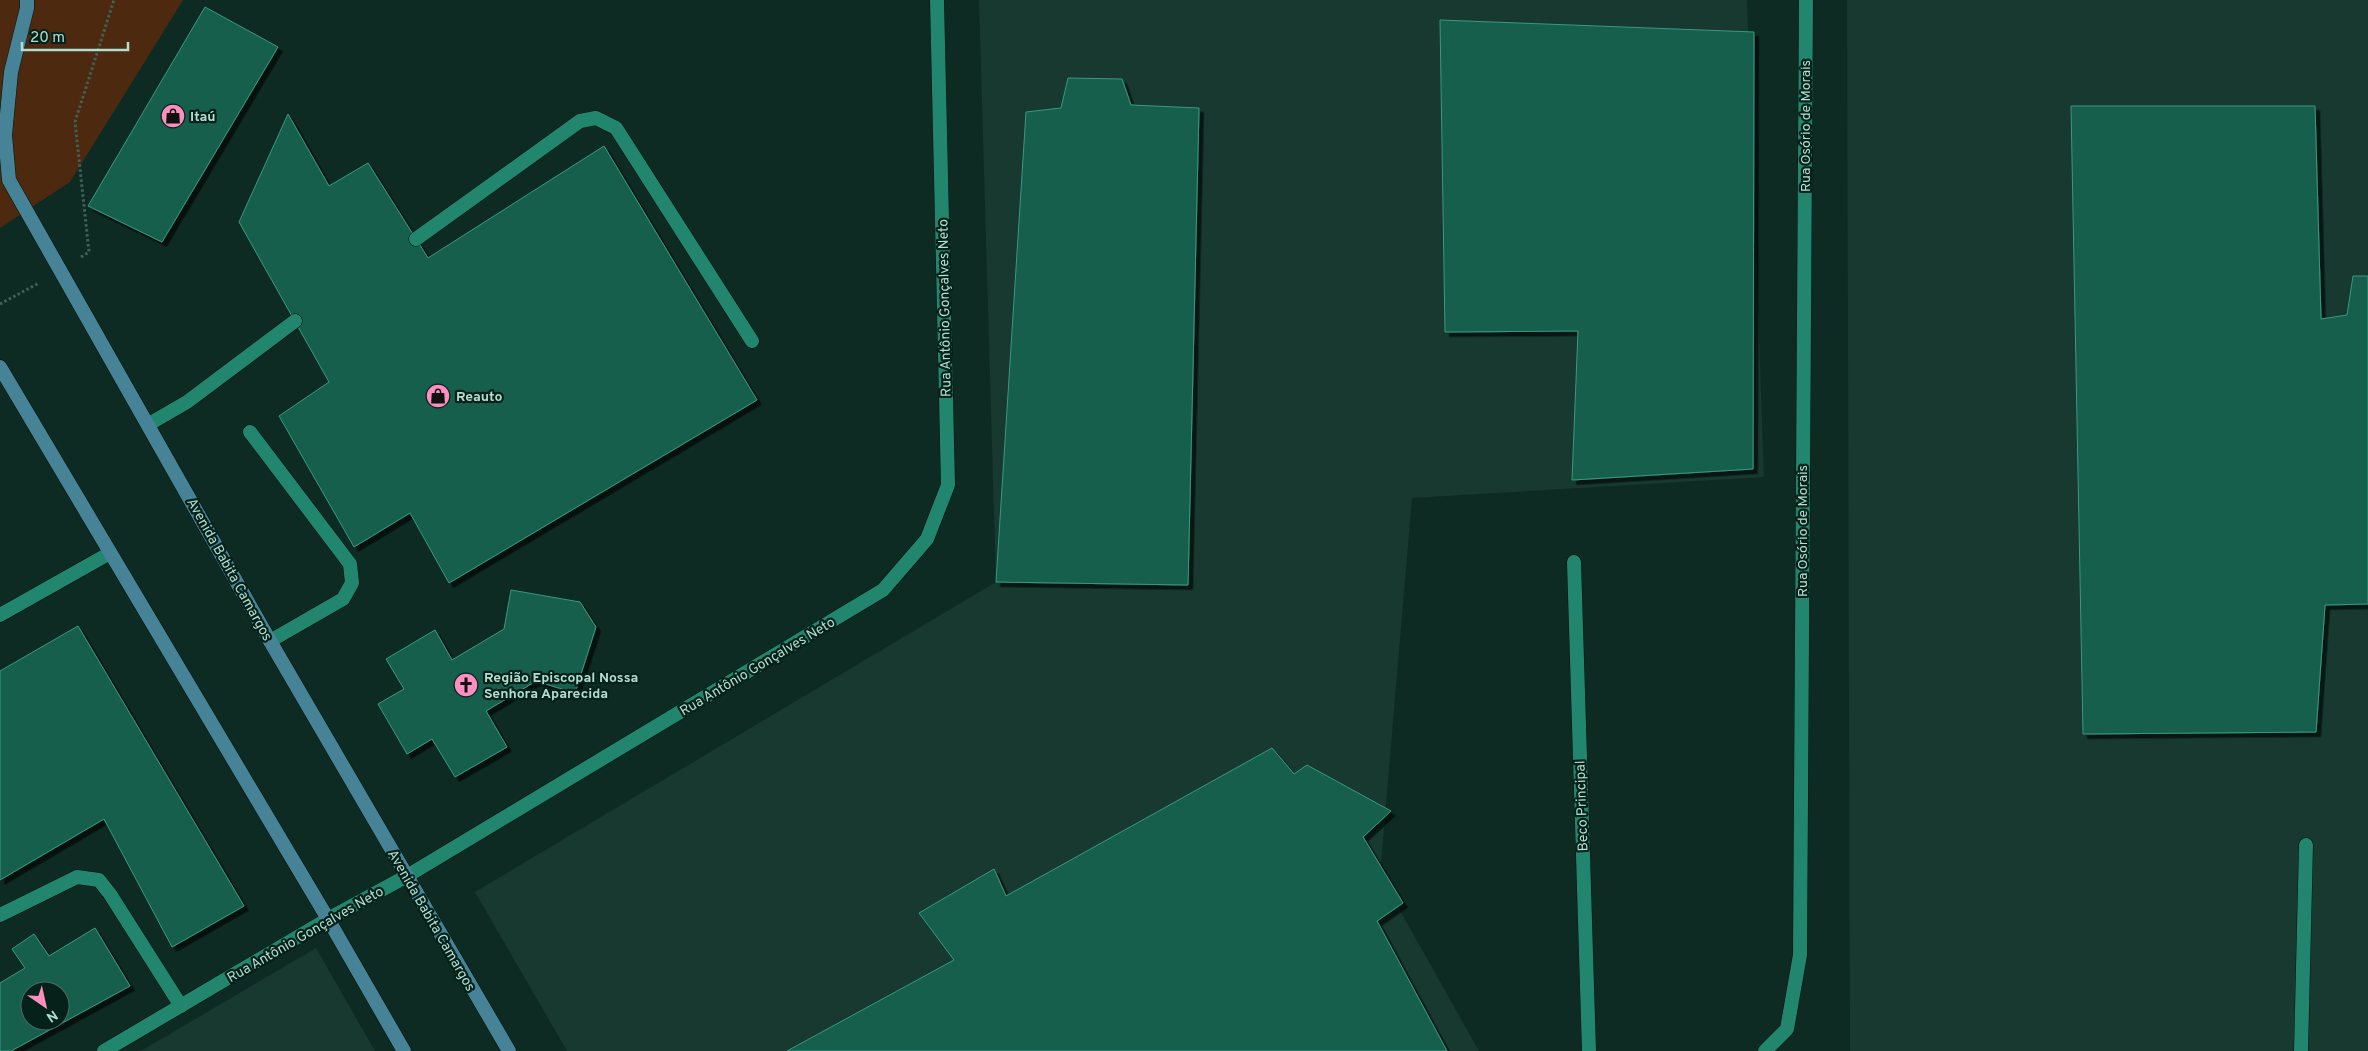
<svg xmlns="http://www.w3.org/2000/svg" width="2368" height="1051" font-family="Overpass,sans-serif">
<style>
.built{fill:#173930}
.green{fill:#4d2910}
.building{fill:#125f4e;stroke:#3a9980;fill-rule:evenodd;filter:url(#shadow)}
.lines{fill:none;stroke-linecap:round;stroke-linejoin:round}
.service-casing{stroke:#00130d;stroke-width:15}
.minor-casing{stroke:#00130d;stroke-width:15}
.secondary-casing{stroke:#00130d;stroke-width:15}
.path{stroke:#406157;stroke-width:3;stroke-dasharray:2.5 2.5;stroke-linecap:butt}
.service{stroke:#22866e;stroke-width:14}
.minor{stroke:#22866e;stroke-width:14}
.secondary{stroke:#468396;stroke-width:14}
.labels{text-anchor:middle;stroke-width:4.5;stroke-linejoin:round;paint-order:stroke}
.poi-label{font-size:14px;font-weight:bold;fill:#b3ddcf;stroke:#04211a;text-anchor:start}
.street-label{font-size:14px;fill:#b3ddcf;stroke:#04211a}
</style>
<defs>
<filter id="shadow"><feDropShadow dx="4.5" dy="4.5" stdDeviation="0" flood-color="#0009"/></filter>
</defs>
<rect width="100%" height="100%" fill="#0e2b23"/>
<path class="built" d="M979,0H1747L1764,477L1412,498L1380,875L1479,1051H567L475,892L996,582Z
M1847,0H2368V1051H1850Z
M316,948L375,1051H141Z"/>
<path class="green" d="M0,0H183L70,182L0,228Z"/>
<path class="building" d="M205,7L278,47L162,242L88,206Z
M1440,20L1754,32L1753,469L1572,480L1578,331L1445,332Z
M1068,78L1122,79L1131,105L1199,108L1188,585L996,582L1026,112L1061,108Z
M2071,106H2315L2321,319L2347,315L2353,276H2368V604L2325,605L2316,732L2083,734Z
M288,114L329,186L368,163L428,258L604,146L757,400L449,583L410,513L354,547L279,416L329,382L239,222Z
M511,590L580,602L596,627L575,693L536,681L486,711L507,747L455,777L432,739L407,754L378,704L404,689L386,659L435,630L452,660L504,629Z
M78,626L244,906L172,947L104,819L0,880V671Z
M1272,748L1294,774L1307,765L1391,811L1363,837L1403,903L1377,921L1447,1051H787L954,960L919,913L994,869L1006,896Z
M95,928L130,986L11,1051H0V983L25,968L12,949L34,934L49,956ZM30,991H60V1021H30Z"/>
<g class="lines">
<g class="service-casing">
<path id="service" d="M416,239L580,121L596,118L616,128L752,341
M149,424L187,402L295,321
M250,432L350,564L352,583L343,599L270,641
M1574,562L1589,1051
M0,615L110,553
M0,915L77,877L99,880L110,894L181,1006
M2301,1051L2306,845"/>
</g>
<g class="minor-casing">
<path id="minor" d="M104,1051L328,919L407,876L883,590L927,539L948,485L937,0
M1765,1051L1787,1029L1800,955L1806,0"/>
</g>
<g class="secondary-casing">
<path id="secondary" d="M27,0V8L11,72L5,135L9,180L270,641L509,1051
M0,367L328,919L404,1051"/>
</g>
<path class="path" d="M81,257L89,252L75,122L114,0
M0,304L39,283"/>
<use href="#service" class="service"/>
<use href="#minor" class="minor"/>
<use href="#secondary" class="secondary"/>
</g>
<defs>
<g id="shop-disc" transform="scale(1.25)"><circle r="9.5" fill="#fd8ebf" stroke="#04211a"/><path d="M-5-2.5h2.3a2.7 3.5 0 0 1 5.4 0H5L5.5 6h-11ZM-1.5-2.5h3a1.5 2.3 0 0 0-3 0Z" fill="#111"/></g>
<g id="church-disc" transform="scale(1.25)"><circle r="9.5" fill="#fd8ebf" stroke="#04211a"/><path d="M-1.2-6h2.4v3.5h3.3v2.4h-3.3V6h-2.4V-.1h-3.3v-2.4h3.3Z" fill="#111"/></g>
</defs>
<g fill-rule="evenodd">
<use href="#shop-disc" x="173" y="116"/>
<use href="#shop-disc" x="438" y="396"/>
<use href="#church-disc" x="466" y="685"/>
</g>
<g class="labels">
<g class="poi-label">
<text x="190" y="121">Itaú</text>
<text x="456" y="401">Reauto</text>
<text x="484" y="682">Região Episcopal Nossa<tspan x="484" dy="16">Senhora Aparecida</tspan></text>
</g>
<g class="street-label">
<text transform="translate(1805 126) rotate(-90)" y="5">Rua Osório de Morais</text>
<text transform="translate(944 308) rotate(-91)" y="5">Rua Antônio Gonçalves Neto</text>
<text transform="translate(1802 531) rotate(-90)" y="5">Rua Osório de Morais</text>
<text transform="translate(230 569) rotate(61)" y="5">Avenida Babita Camargos</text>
<text transform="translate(757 666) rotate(-31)" y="5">Rua Antônio Gonçalves Neto</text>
<text transform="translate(1581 806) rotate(-92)" y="5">Beco Principal</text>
<text transform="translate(432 920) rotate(60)" y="5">Avenida Babita Camargos</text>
<text transform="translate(305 934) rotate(-30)" y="5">Rua Antônio Gonçalves Neto</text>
</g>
</g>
<g transform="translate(45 1006) rotate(146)"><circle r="24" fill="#04211a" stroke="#4a6c62"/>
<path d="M0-4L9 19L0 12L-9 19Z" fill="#fd8ebf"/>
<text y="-8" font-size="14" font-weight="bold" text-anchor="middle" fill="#b3ddcf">N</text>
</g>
<path d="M22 42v8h106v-8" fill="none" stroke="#b3ddcf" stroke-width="2.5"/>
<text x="30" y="42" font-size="15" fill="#b3ddcf" stroke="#04211a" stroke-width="4" paint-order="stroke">20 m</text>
</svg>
